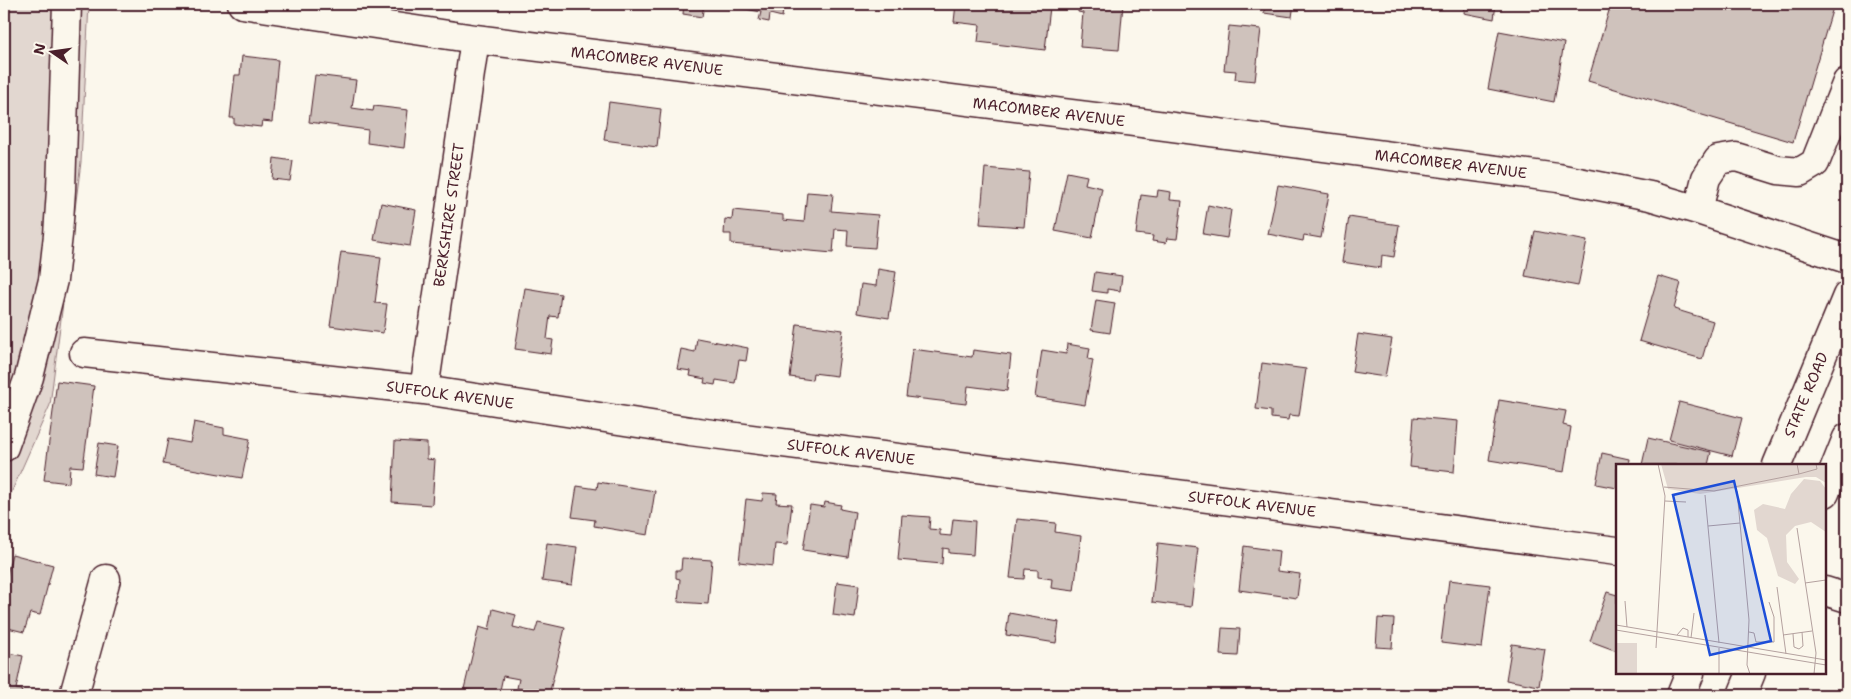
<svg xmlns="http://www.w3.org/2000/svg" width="1851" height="699" font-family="'Shantell Sans',sans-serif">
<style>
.green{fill:#e2d7d0;stroke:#967b7e}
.building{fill:#cfc2bc;stroke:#4a1f2b}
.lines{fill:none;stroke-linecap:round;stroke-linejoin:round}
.minor-casing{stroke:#4a1f2b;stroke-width:31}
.major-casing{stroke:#4a1f2b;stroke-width:31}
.minor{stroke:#fbf7ec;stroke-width:28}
.major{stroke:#fbf7ec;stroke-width:28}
.labels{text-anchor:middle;stroke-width:4.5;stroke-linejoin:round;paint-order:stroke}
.street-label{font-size:15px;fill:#4a1f2b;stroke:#fbf7ec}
.inset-road{fill:none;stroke:#b4a19f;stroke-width:1}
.view{fill:#1d4ed8;fill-opacity:0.15;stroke:#1d4ed8;stroke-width:2.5}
.inset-edge{fill:none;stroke:#4a1f2b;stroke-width:2.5}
</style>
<rect width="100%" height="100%" fill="#fbf7ec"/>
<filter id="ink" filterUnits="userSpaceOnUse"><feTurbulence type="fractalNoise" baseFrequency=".02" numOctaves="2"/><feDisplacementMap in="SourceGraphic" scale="10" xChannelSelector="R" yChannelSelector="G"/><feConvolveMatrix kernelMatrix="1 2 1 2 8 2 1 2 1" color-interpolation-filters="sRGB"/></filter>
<g filter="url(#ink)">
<path class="green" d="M4,4H89L81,162L50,405L4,509Z"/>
<path class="building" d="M684,4H704L702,17L683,14Z
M741,4H784L782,17L770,14L769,22L759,20L761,12L740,8Z
M956,4H1022L1050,7L1045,50L978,42L980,25L954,22Z
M1078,4H1123L1119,50L1080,47L1083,13L1078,12Z
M1265,4H1294L1292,17L1264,13Z
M1465,4H1496L1494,19L1464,13Z
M1611,4H1834L1793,142L1588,81Z
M1229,26L1261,29L1255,81L1235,79L1236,71L1224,70Z
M1499,31L1564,43L1554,102L1488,89Z
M242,56L278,60L272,122L262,121L261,127L234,124V118H230L235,75H240Z
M315,75L356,80L352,108L373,111L374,106L408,110L404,148L367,143L368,130L309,122Z
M609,102L661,109L657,147L604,140Z
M274,158L293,161L290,181L272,179Z
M985,168L1029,172L1024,227L980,224Z
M1067,172L1087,176L1085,184L1102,188L1092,238L1055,231Z
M1278,185L1329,194L1321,238L1304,235L1303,241L1268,234Z
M1158,190L1171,192L1170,200L1182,201L1177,239L1167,238L1166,243L1152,241L1153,236L1136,234L1141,195L1157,197Z
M807,192L833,194L831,211L878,215L875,248L847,246L848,230L835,229L833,253L731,244V234H724L725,219L732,220L733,210L783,215V220L804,222Z
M381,203L416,210L410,246L374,240Z
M1208,205L1231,210L1227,238L1203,234Z
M1349,217L1399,225L1394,257L1382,255L1381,268L1342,262Z
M1535,231L1587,241L1578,286L1525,276Z
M341,252L381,257L375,303L387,304L383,333L330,326Z
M878,269L896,272L889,318L857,313L861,284L876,286Z
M1095,272L1122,276L1120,291L1107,289V293L1092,291Z
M1658,276L1681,283L1674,309L1713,321L1702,359L1639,341Z
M525,288L561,294L558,317L550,316L547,339L553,340L551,354L515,349Z
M1096,300L1115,303L1110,333L1091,330Z
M797,324L843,330L837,376L813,373L812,380L790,377Z
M1358,334L1392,339L1385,377L1352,372Z
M697,338L748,348L746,361L739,360L735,383L716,380L715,385L704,383L705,379L690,376L691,371L677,369L681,349L695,352Z
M1067,344L1090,348L1088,359L1093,360L1085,405L1035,397L1042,350L1066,354Z
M912,349L972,357L973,350L1011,355L1007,391L968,386L966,404L906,397Z
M1262,363L1306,369L1299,416L1289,415L1288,420L1271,418V411L1256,409Z
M57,381L94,386L83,467L70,466L69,483L44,480Z
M1499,400L1566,411L1563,425L1571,427L1564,472L1489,460Z
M1679,402L1742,418L1732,456L1669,440Z
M1414,417L1458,421L1454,472L1410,467Z
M194,422L224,428V434L250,439L242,478L163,464L168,439L190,443Z
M1648,438L1711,452L1708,465H1642Z
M395,441L427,443V459L435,460L432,505L392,502Z
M99,443L118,446L113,477L94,474Z
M1602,453L1629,459L1628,465H1617V488L1596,484Z
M598,482L655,491L648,535L594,526L595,520L572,517L577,486L597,489Z
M763,493L777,494L776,503L792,504L787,545L775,544L773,566L739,562L746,499L762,501Z
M825,502L841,505L840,509L855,512L848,557L803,550L810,505L824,507Z
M902,515L930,517L929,529L940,530V535L951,536L953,519L975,521L973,555L949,553V549L943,548L942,564L898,560Z
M1017,519L1056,523L1055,532L1081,536L1074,591L1051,588L1052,579L1038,577V570L1025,569L1024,579L1010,578Z
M547,543L577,547L572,585L542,581Z
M1158,543L1198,548L1191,607L1152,602Z
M1244,546L1279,551L1277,571L1300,574L1297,598L1239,590Z
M12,554L53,565L40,615L30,613L24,632L4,627V586Z
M682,558L712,560L708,604L678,602L680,579L676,578V570H681Z
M1449,580L1490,585L1482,648L1441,643Z
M837,582L859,585L855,618L833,615Z
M1607,592L1617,595V651L1590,641Z
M493,609L516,615L513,627L535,632L538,622L565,628L549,695L517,688L519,679L503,676L499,695H491L464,689L479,627L489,630Z
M1009,613L1059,622L1056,643L1006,635Z
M1378,618L1394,619L1392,648L1376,647Z
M1222,628L1240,629L1238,656L1220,655Z
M1512,644L1545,649L1539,686L1506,680Z
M4,652L23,656L16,689L22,690L21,695H4Z"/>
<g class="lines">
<g class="minor-casing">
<path id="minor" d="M242,4L475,39L1127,121L1558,178L1650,196L1698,210L1847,259
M1698,210L1706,178L1718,160L1736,157L1778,170L1800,172L1815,163L1847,82
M84,353L424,390L690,431L1617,551
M424,390L475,39
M4,447L29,377L53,280L58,235L61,190L67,4
M1825,591L1847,598
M74,695L106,579"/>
</g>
<g class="major-casing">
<path id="major" d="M1777,465L1847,296
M1825,493L1847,438
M1681,695L1690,673
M1742,695L1751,673"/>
</g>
<use href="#minor" class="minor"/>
<use href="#major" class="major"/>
</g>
</g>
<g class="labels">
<g class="street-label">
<text transform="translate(647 61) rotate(7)" y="5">MACOMBER AVENUE</text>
<text transform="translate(1049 112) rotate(7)" y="5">MACOMBER AVENUE</text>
<text transform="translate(1451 164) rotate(7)" y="5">MACOMBER AVENUE</text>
<text transform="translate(449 215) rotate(-82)" y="5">BERKSHIRE STREET</text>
<text transform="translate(450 395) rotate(8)" y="5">SUFFOLK AVENUE</text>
<text transform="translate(1806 395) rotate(-67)" y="5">STATE ROAD</text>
<text transform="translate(851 452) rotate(7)" y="5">SUFFOLK AVENUE</text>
<text transform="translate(1252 504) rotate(7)" y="5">SUFFOLK AVENUE</text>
</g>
</g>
<g transform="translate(1616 464)">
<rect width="210" height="210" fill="#fbf7ec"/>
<path d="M45,0H210V19L200,13H190L84,30L52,25ZM188,15L204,17L210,25V68L195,58L179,62L170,71L171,98L183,115L179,120L162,112L151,74L141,66L138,46L147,40L169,45L175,30ZM0,179H21V210H0Z" fill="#e2d7d0"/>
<path class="inset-road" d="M183,10L201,5L200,0M48,23L98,27L183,10L181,0M121,27L133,156L131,201L134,210M89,31L103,179M49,37L70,38M92,62L124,59M181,64L200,189L198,210M189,119L210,116M161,123L170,190M9,137L11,163M0,161L210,196M0,166L210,201M133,168L138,169L140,178H158V153L153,138M177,170L178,183L183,185L187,182L186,168M61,171L67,164L72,166V173M167,171L196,167M75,174L78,149M40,184L49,32L42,0M103,210V184"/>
<path class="view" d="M118,17L155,177L94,191L57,31Z"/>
<rect width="210" height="210" class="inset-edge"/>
</g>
<rect width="1851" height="699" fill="none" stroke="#fbf7ec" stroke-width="20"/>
<rect x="10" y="10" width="1831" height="679" fill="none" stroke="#4a1f2b" stroke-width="2" filter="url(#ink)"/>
<g transform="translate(52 52) rotate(283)" stroke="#fbf7ec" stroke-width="4" paint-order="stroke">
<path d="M0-4L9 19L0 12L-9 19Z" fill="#4a1f2b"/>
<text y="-8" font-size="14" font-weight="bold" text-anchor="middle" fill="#4a1f2b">N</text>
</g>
</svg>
